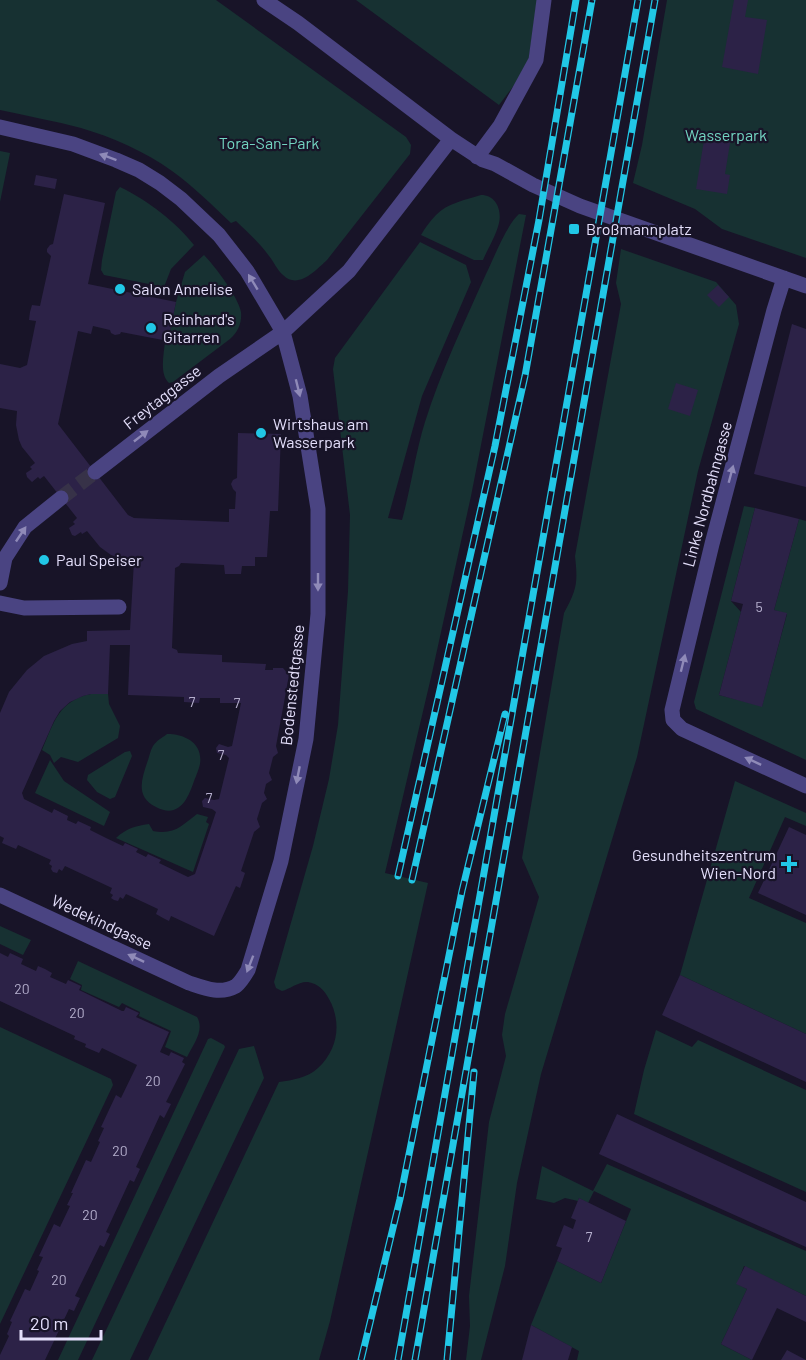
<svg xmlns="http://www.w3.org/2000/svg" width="806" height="1360" font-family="Barlow,sans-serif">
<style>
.green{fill:#173132}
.building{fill:#2c2247;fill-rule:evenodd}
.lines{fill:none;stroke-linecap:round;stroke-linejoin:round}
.minor-tunnel{stroke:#373248;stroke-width:15;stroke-dasharray:15 8;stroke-linecap:butt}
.minor{stroke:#4a4482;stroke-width:15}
.rail-casing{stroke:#21c7e6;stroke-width:7}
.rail{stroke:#181428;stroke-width:4.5;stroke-dasharray:14;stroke-linecap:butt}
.oneway{fill:#8f8ab8}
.poi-dot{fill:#21c7e6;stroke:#181428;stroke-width:2}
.labels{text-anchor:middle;stroke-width:4.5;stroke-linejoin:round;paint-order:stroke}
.number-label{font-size:14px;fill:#b6b0ce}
.park-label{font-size:16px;fill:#72d4c1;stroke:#181428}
.poi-label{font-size:16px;fill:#e4dffb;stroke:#181428;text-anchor:start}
.street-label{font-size:16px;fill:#e4dffb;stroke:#181428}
</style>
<rect width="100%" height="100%" fill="#181428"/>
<path class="green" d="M0,0H216L406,137L411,145L410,154L327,260C316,270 298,290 283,275C277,270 274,262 269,256C260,243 247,232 236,221L231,223C212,205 194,187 172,171C146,152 112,137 81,128C55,121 27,116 0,110Z
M356,0H537L529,58L515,84L499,105Z
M667,0H806V258L722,229L695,209L633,183L642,145Z
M0,151L10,153L0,202Z
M120,187C147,200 176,222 194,245L171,269L164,287L104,275L101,270L102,260L116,192Z
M481,195C496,195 502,210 499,223C496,236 488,248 483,260H474L421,235C425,228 430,221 436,215C447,203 466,200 481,195Z
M519,214L526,215L471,496L432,673L385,873L428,883L373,1130L330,1321L319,1360H148L279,1082C293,1080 307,1078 318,1068C338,1050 342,1022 329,999C324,990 319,984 308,982C299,981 290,989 282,991L276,988L274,982L313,846L329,779L338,725L348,591L350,515L333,369L335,358L420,242L466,265L471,282L422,396L388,518L402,520C411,488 415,454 425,422C441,371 464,323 486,274C493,260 507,224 519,214Z
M621,249L716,282L736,305L739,324L698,471L637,757L541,1074L517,1183L505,1266L481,1360H466L470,1326L469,1296L489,1122L506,1056L502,1035L505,1014L539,897L522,858L564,613C577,589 578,583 575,556L621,304L616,283Z
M204,255C214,265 239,298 241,312C242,323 238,332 230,339L173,382L169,383C159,374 164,354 165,341H168L176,302L185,272Z
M744,506L755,508L731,601L741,612L719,695L762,706L787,614L774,610L799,519L806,521V760L696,709L694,702Z
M91,694H108L109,704L120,726L118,738L78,762L61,757L54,763L50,755L42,750C53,724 59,700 91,694Z
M167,734C185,734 203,743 200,764C199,769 196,776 194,781C188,799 179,819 156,807C136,797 141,781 147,763C149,758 150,751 153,746C157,740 162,738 167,734Z
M130,751L132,756L115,797L110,799L97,792L87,780L88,775L125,752Z
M50,760L64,781L110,812L104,826L35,793Z
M735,781L806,813V826L785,817L749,898L806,923V1034L680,975Z
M197,814L208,817L206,822L209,824L193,872L116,838C127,828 135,826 149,824L153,831C175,835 181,826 197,814Z
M0,926L31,940L23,955L0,944Z
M78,961L197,1017C205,1030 193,1045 187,1057L165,1047L171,1031L139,1016L140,1012L122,1003L119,1007L81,990L82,985L70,979Z
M0,1027L111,1079L113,1085L0,1324Z
M656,1030L692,1047L698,1040L806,1090V1192L634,1114L644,1070Z
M211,1038L224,1045L225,1047L78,1360H58L208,1039Z
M254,1046L264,1078L130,1360H92L239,1049Z
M607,1164L806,1251V1296L744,1266L737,1284L747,1289L721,1344L752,1360H577L579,1351L531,1325L557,1261L601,1283L631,1209L594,1191L588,1203L579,1198L578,1201L565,1198L554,1203L536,1199L542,1166L593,1191Z"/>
<path class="building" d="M734,0H748L745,17L767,20L758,74L722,67Z
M705,134L731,137L725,174L730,175L727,194L696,189Z
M36,175L57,179L55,189L34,185Z
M64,194L105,203L88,284L176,302L168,341L121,332L120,334L115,335L111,333L110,330L93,326L91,334L78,331L58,424L128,515L134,518L229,522V509H235L236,492L233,489L231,484L233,480L237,478L238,433L281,434L278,511H270L267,557H255V566H242L241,574H225L224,565L181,563L179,566L175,568L172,648L177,650L178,653L222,655V662L266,664L265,670H273V668H283L289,675L276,746L278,753L273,757L269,773L272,780L266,784L264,793L267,799L262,803L257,819L260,827L254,832L241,871L245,873L240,888L236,886L214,936L171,916L169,921L163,918L156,914L158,909L126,894L123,899L120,897L118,901L114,900L111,898L113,895L110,893L112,888L65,866L62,871L59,869L57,873L53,872L51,869L52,866L49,864L51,860L18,845L16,849L2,843L4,838L0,836V713L9,692L27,670L44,656L72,644L87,641V631L130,630L134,561L125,560L111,555L100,547L87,531L82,534L81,532L75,536L72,535L69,528L75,524L73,522L77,518L44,476L40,479L38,477L32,482L27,477L26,473L32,469L30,467L35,463L22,447L19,440L16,425L17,411L0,408V364L20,368L27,365L36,321L29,320L30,312L32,305L40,306L51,256L47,252V249L50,245L53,244ZM110,645H130L128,695L184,697V702L199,703L200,698H220V703H241L232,746L228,747L219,744L216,748L217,753L226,755L229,758L219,799L214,800L205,798L202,801L203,807L212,809L216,812L195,874L188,877L159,863L161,860L148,854L146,857L136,852L138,849L125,843L123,846L106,838L90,830L91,827L78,821L76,824L67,820L68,816L54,809L52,813L24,799L22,793L54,721L60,711L70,702L83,696L91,694H108Z
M718,285L729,297L719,307L707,295Z
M792,324L806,329V487L754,474Z
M676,383L698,390L690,416L668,409Z
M755,508L799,519L774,610L787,613L762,707L719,695L743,604L731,601Z
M789,827L806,835V915L758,893Z
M0,953L8,957L10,953L23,959L21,964L36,971L38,966L45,969L52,973L50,977L66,984L68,980L81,986L79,990L122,1011H124L126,1007L139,1013L136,1017L169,1032L160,1052L169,1056L171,1052L184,1058L182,1062L185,1064L166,1102L171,1104L164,1118L160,1115L136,1167L140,1169L134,1182L130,1180L106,1232L110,1234L104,1247L100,1245L75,1296L80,1298L74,1311L69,1309L45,1360H0V1355L9,1336L7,1334L12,1322L10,1321L25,1289L30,1291L39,1271L37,1270L43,1257L39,1256L54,1224L60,1227L70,1206L67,1205L73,1193H71L86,1160L91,1162L100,1142L98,1141L104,1128L101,1127L116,1095L121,1098L137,1065L102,1048L99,1053L85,1047L86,1044L74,1039L75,1036L0,1001Z
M680,975L806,1034V1082L662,1015Z
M617,1114L806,1202V1247L599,1154Z
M579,1198L626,1221L601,1283L557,1261L562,1248L556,1246L564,1225L573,1229L576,1220L571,1218Z
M745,1266L806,1296V1322L777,1308L752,1360L721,1344L747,1289L736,1284Z
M531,1325L572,1347L568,1360H522Z
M787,1350L806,1360H781Z"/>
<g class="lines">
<path class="minor-tunnel" d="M61,498L95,472"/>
<path class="minor" d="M264,0L298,23L451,139L483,160L495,164L533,185L580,206L806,286
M0,127L73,144L116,160L139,170L160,183L181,199L219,235L247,271L283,332L300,396L318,509V614L306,739L281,861L248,970C245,975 241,982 236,986C220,995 204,988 189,983L0,895
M477,157L500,126L536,60L544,0
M784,278L774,310L712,544L672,710L673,720L682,729L806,786
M95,472L219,376L283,332L349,271L451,139
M0,583L5,558L25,527L61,498
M0,603L24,608L119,607"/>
<g class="rail-casing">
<path id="rail" d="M398,876L495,446L539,220L576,0
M412,880L525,376L592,0
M361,1360L400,1199L462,891L505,714
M398,1360L638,0
M415,1360L655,0
M447,1360L474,1072"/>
</g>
<use href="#rail" class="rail"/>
</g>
<defs><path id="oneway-solid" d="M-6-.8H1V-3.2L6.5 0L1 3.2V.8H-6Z" transform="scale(1.5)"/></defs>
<g class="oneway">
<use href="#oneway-solid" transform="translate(108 157) rotate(-160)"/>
<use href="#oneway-solid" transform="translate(253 282) rotate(-121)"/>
<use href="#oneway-solid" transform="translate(298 388) rotate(76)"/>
<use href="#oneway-solid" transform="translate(141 436) rotate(-38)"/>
<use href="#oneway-solid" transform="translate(731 474) rotate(-75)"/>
<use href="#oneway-solid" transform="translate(21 534) rotate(-56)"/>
<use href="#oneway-solid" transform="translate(318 582) rotate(90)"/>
<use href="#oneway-solid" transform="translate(683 663) rotate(-76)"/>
<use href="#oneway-solid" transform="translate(753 761) rotate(-155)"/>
<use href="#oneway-solid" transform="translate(298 775) rotate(101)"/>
<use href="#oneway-solid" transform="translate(136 958) rotate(-155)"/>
<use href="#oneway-solid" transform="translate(250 964) rotate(111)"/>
</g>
<g class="poi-dot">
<rect x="568" y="223" width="12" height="12" rx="3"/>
<circle cx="120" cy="289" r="6"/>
<circle cx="151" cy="328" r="6"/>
<circle cx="261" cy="433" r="6"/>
<circle cx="44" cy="560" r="6"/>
<path d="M786 855h6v6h6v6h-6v6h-6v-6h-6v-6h6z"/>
</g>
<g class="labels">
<g class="number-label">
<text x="759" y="612">5</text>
<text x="192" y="707">7</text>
<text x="237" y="708">7</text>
<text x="221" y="760">7</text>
<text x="209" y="803">7</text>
<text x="22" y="994">20</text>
<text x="77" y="1018">20</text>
<text x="153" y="1086">20</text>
<text x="120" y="1156">20</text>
<text x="90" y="1220">20</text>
<text x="589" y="1242">7</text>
<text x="59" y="1285">20</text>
</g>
<g class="park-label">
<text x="726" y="141">Wasserpark</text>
<text x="269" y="149">Tora-San-Park</text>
</g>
<g class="poi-label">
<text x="586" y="235">Broßmannplatz</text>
<text x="132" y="295">Salon Annelise</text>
<text x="163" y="325">Reinhard's<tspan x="163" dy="18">Gitarren</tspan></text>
<text x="273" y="430">Wirtshaus am<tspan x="273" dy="18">Wasserpark</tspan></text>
<text x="56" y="566">Paul Speiser</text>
<text x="776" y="861" text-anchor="end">Gesundheitszentrum<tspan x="776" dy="18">Wien-Nord</tspan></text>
</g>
<g class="street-label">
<text transform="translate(162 397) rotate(-38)" y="6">Freytaggasse</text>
<text transform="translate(707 494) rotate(-75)" y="6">Linke Nordbahngasse</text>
<text transform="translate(292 685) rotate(-84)" y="6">Bodenstedtgasse</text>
<text transform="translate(102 922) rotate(25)" y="6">Wedekindgasse</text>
</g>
</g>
<path d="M21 1330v9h80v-9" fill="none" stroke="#e4dffb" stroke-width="3"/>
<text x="30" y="1330" font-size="18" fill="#e4dffb" stroke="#181428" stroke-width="4.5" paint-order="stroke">20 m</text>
</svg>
